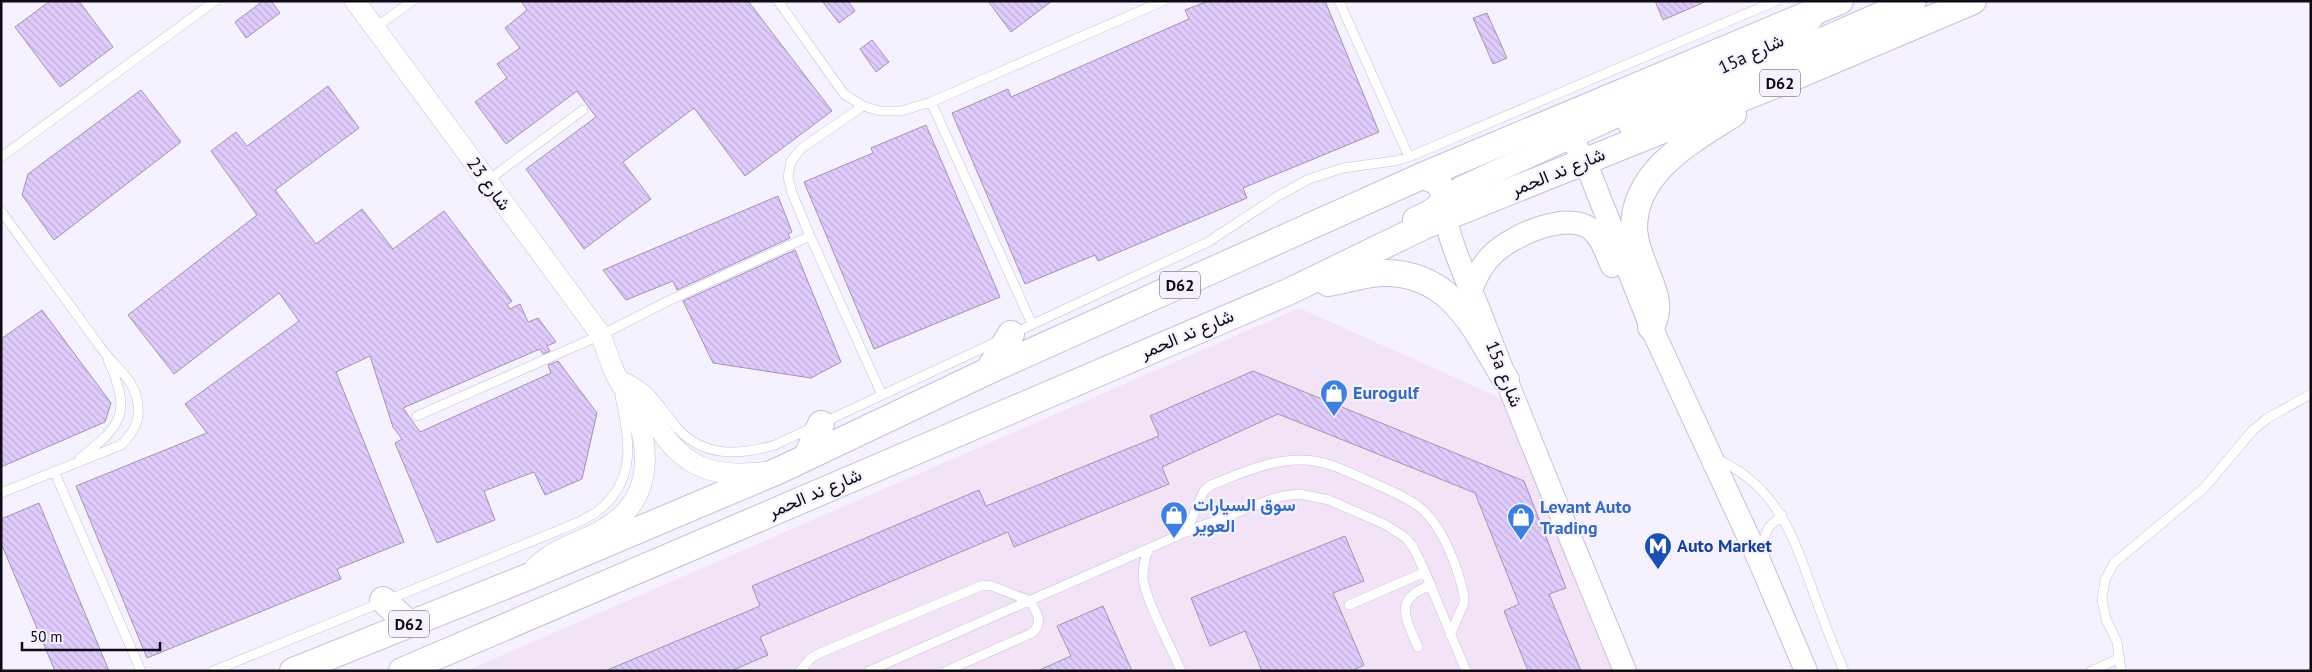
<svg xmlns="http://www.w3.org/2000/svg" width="2312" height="672" font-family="'PT Sans',Vazirmatn,sans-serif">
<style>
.commercial{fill:#f3e3f6}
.building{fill:url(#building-back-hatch);stroke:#a094b3}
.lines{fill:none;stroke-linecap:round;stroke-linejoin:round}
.service-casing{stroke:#c9bddd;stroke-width:10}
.tertiary-casing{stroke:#c9bddd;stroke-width:21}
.secondary-casing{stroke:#c9bddd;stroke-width:24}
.primary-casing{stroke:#c9bddd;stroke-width:28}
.service{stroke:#fff;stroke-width:9}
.tertiary{stroke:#fff;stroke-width:20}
.secondary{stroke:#fff;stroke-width:22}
.primary{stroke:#fff;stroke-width:26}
.labels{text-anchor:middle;stroke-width:4.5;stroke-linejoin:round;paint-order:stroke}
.shield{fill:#f6f1fe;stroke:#544f5b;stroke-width:1}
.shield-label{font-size:16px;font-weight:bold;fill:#0f0a15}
.street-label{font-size:18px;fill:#0f0a15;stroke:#f6f1fe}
.shop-label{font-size:18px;font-weight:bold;fill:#366cbe;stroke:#f6f1fe;text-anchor:start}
.transit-label{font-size:18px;font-weight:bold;fill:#164399;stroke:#f6f1fe;text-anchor:start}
</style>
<defs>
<pattern id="building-back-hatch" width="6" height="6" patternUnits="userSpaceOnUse" patternTransform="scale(1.25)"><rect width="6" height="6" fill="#e0ccfc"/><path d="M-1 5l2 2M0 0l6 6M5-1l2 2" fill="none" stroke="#bfaed7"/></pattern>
</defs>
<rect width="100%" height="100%" fill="#f6f1fe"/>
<path class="commercial" d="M1299,308L1523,408L1635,671H466Z"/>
<path class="building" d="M50,1H79L113,47L60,87L15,27Z
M263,1H271L280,13L246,38L235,22Z
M521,1H748L832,111L745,176L694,108L623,162L651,199L584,249L526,169L596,117L577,91L506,144L475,102L507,78L497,64L520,48L505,28L527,10Z
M822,1H848L855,11L839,23Z
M988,1H1052L1011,32Z
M1208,1H1325L1379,132L1243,188L1247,198L1098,261L1095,255L1025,284L952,113L1008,89L1011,97L1189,19L1185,10Z
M1655,1H1707L1663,20Z
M1487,13L1507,58L1493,64L1473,18Z
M872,40L889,62L876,72L860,49Z
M328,86L359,128L275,190L316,244L362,209L393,249L444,211L512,301L507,305L510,309L520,304L528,322L538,318L556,342L547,346L550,351L543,354L540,349L403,408L420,432L551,373L548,365L558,361L597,413L582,479L545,495L534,472L484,491L495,520L437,543L395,443L402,439L393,427L370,356L336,372L404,542L337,569L341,579L147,658L76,486L207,433L185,404L299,321L279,293L174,374L128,315L257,215L211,151L236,132L247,146Z
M141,90L181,142L54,240L22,195L28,174Z
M926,125L1000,297L874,349L804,182L873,153L871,148Z
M778,196L792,232L788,234L790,238L677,290L673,281L626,300L603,270Z
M795,250L841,362L811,378L713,363L683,301Z
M42,310L111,403L105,422L1,467V339Z
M1253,371L1524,481L1566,588L1549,594L1581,671H1528L1504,611L1519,604L1475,493L1278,414L1162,467L1169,484L1014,547L1008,532L760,637L768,655L731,671H605L760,606L752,586L979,490L986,506L1159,436L1150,416Z
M39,503L109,671H55L1,543V519Z
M1345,536L1364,581L1333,593L1364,665L1352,671H1262L1245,631L1210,646L1191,598Z
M1103,606L1132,671H1037L1071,656L1057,626Z"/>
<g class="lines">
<g class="service-casing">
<path id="service" d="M778,1L844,94L863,106L880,111H901L931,102L1163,1
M1339,1L1409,157
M375,28L412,1
M931,102L1032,324
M863,106L802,148L791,161L788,177L792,193L810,236L882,395
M1,157L215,1
M487,181L583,110
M1,211C34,257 68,302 101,348C114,366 136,380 138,405C140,422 133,433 121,445L1,493
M1012,334L1208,242L1278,196L1309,179L1343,168L1394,161L1409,157L1776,1
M620,375C651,387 658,405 678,429C705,458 740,455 775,445L998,341
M417,416L601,335L668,301L810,236
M80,458C124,425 131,411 108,360
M1717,459C1772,484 1790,527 1809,580C1820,611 1831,641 1844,671
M54,471L141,671
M1186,532L1204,491L1211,485C1239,474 1271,459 1302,460C1324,460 1344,470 1364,479C1382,487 1402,494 1418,506C1442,524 1458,567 1464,596V603L1450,635
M1148,550C1145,559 1143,567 1143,577C1144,597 1172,649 1181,671
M1759,550L1769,527L1782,515
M1349,605L1425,572
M1418,647C1405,617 1393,599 1431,585
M213,671L552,533C567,527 584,521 598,511C637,480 630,439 620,397
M800,671L811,658L820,653L983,585L992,586L1030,601C1037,613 1044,623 1032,633L946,671
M869,671L1186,532L1269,500L1283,496L1299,494L1329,500L1386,525L1406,538L1413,547L1425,572L1466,671
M2091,671L2120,658
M2121,671L2117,642L2106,619L2102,600L2105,580L2114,563L2204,488L2253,430L2268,418L2311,394"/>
</g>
<g class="tertiary-casing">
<path id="tertiary" d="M355,1L601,335C605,347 609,359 614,371C617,379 623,386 627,394C650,438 657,494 610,525C582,544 556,544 532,571
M635,393C646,406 654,421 663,434C690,472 721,477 765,472"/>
</g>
<g class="secondary-casing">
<path id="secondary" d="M1577,148L1585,161L1651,327L1759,560L1806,671
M1471,290C1476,277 1483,263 1493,254C1513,235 1566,211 1591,229C1602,238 1606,253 1612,266
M1625,671C1577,553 1527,435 1481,315C1473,294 1446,236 1446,215C1446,203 1453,194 1462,187L1777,43L1811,20"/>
</g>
<g class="primary-casing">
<path id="primary" d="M1632,125L1913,1
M1416,220C1434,212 1454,203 1437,181L1422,176
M1328,283C1345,280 1363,274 1381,273C1452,271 1474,328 1506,380
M1651,327C1661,308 1655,294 1648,276C1642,261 1635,245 1634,228C1634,171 1691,141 1733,114
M988,371L1011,334
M807,456L821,424
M383,600L409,624
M293,671L525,578L780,470L988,371L1422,176L1840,1
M402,671L1288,292L1424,226L1780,83L1973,1"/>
</g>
<use href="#service" class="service"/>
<use href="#tertiary" class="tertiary"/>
<use href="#secondary" class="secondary"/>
<use href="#primary" class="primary"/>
</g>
<defs>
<g id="shop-pin" transform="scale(1.4375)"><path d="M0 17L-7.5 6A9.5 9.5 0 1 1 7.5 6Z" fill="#3f7fe0" stroke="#f6f1fe"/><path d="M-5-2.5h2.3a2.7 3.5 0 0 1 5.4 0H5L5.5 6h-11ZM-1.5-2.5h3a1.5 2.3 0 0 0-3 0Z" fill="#fff"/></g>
<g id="metro-pin" transform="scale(1.4375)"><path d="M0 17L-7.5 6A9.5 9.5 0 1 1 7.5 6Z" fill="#1a4fb4" stroke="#f6f1fe"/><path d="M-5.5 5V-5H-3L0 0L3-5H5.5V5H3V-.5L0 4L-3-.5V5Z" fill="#fff"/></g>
</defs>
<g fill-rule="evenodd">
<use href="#shop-pin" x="1334" y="393"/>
<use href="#shop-pin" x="1174" y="515"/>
<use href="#shop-pin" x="1521" y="517"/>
<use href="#metro-pin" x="1658" y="546"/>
</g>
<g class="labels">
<g class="shield">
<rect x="1760" y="69.5" width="40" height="27" rx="4"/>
<rect x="1160" y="271.5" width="40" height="27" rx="4"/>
<rect x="389" y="610.5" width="40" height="27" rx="4"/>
</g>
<g class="shield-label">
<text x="1780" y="89">D62</text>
<text x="1180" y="291">D62</text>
<text x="409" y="630">D62</text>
</g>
<g class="street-label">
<text transform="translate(1751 54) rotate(-25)" y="6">15a شارع</text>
<text transform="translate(1558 172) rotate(-22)" y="6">شارع ند الحمر</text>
<text transform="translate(489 184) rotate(54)" y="6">شارع 23</text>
<text transform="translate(1187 334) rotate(-23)" y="6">شارع ند الحمر</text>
<text transform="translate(1504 374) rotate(68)" y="6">15a شارع</text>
<text transform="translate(815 493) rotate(-23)" y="6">شارع ند الحمر</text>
</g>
<g class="shop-label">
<text x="1353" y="399">Eurogulf</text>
<text x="1193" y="511">سوق السيارات<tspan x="1193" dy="21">العوير</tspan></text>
<text x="1540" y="513">Levant Auto<tspan x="1540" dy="21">Trading</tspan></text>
</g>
<g class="transit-label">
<text x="1677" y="552">Auto Market</text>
</g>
</g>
<rect width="2312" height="672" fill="none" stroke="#0f0a15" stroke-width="5"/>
<path d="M22 642v8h138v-8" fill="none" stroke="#0f0a15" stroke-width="2.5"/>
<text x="30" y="642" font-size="15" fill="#0f0a15" stroke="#f6f1fe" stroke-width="4" paint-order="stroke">50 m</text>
</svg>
